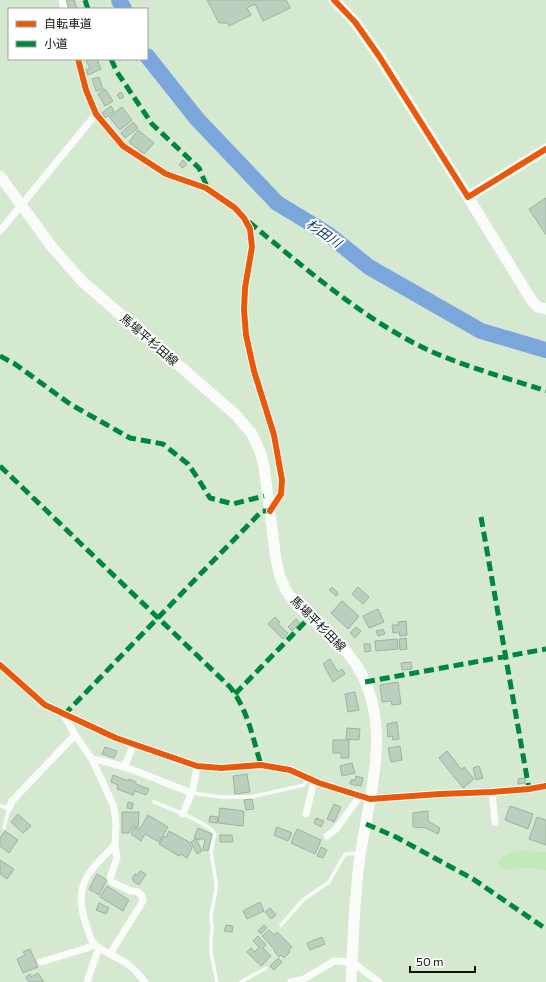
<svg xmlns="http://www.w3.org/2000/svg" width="546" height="982" font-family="Commissioner,'Noto Sans JP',sans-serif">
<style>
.green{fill:#c2eab8}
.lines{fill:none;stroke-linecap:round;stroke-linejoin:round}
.river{stroke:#7aa6db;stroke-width:16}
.building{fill:#bccfbe;stroke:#9fb1a1}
.lane{stroke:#f9fcf8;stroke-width:3.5}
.street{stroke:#f9fcf8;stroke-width:7}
.secondary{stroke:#f9fcf8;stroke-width:11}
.quiet{stroke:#00873e;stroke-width:5;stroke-dasharray:10 5;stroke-linecap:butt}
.cycleway-casing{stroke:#fff;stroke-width:8}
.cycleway{stroke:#e8590c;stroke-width:6}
.labels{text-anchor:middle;stroke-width:4;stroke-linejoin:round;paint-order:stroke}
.street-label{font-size:12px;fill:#0b1708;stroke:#fff}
.water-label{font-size:13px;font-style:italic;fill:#0d3167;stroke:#fff}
</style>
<rect width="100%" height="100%" fill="#d5e8d0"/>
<path class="green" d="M515,851L546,852V871L538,868L501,869L498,863L501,858Z"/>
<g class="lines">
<path class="river" d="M119,0L124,9
M147,56L197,119L277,203L328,234L369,267L481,331L546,350"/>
</g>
<path class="building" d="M66,0H74L77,9H69Z
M207,0H286L290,8L263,21L255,4L247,8L251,15L229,26L227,23H219Z
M85,59H97L101,69L88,75L86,70L90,68Z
M99,77L103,89L96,91L92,79Z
M105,89L113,101L105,106L98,94Z
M121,92L124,97L120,99L117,95Z
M111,106L114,111L105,118L102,113Z
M122,107L132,120L120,130L109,117Z
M133,122L138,128L125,138L121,133Z
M138,130L154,143L144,154L129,142Z
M183,160L187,164L183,168L179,165Z
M546,198V235L529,209Z
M332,587L338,593L336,596L329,590Z
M358,587L369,597L363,604L352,594Z
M342,601L359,616L348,629L331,613Z
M378,609L384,622L369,628L363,616Z
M275,617L280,622L278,624L288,633L283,639L268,624Z
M296,619L300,623L292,631L288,627Z
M406,621L407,635L400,636L399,632L393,633L392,625H399L398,622Z
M356,627L361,631L355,638L350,633Z
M383,629L385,634L378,636L376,631Z
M406,638L407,649L400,650L399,639Z
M397,639L398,649L376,651L375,641Z
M364,644H370L371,651L365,652Z
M330,659L338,672L342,669L345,674L333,682L323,664Z
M411,662L412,669L402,670L401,663Z
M398,682L401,704L392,705L391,701L382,702L380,685Z
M355,692L359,710L348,712L345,694Z
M397,722L399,739L393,740L392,736L388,737L387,724Z
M347,728L360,729L359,740L346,739Z
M333,740H349V758H341V753H333Z
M400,746L402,760L391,762L388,748Z
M105,747L117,751L114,758L102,754Z
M447,751L462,770L464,767L474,779L463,788L439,758Z
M352,763L355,773L342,776L340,766Z
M479,766L483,778L476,780L473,768Z
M247,774L250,792L235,794L233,776Z
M113,775L128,781L129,779L136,782V784L149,789L146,795L135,791L133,795L117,789L118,785L111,782Z
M356,776L363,778L361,786L350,784L351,780H355Z
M525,778V783L518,784V779Z
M252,799L254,809L246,810L244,800Z
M128,802L133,803L132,809L127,808Z
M334,804L341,807L334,822L327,819Z
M510,806L533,814L528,829L505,820Z
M220,808L244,811L243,826L218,823Z
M428,811V821L440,828L438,834L426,828L413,827V813Z
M122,812H139L138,828L133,825L129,833H122Z
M18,814L31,826L23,833L11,822Z
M148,815L168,827L159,842L145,834L141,841L131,834L134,827L139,830Z
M210,816L218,817L217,823L209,822Z
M537,817L546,820V845L529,839Z
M316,818L324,821L321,827L314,823Z
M277,827L292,833L288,841L274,835Z
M198,828L212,834L208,851L203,850L205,840L201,838L200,840L194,838Z
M297,829L321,840L315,854L291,843Z
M5,831L18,840L9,853L0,846V838Z
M169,831L189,842L192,848L187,858L180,854L179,856L159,844L164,836L166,837Z
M220,835H232L233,842H220Z
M196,839L202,851L197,854L191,842Z
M321,847L327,850L323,858L317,856Z
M0,860L14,869L7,879L0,874Z
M140,871L146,874L139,885L133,881L134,880L132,879L135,874L137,875Z
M97,874L107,880L99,895L89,889Z
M107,886L129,900L123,911L100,897Z
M260,902L264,911L247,919L243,911Z
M99,903L109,908L106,914L96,910Z
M270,908L276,915L271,919L265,912Z
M226,925L233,926L232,932L224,931Z
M264,925L267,928L261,934L258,931Z
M269,930L274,935L277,932L292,947L289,950L290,952L284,958L281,955L279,957L274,951L275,950L262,936Z
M258,936L266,945L263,948L271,956L261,966L247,952L251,948L255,952L259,947L253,941Z
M322,937L325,944L310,950L307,943Z
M30,949L38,967L23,973L17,959L25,955L23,952Z
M278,958L282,962L274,970L270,966Z
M38,973L44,982H29L26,977L30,974L31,977Z"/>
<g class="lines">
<path class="lane" d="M192,793L220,797H251L304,785L308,779
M154,802C167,807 210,824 215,834L211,852L216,882V890L211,915L212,927L211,941V953L217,982
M0,806L9,808L4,828
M281,925L303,900L329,882L345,854L360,853
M241,982L266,968"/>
<path class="street" d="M62,0L64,9
M78,59L86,90L96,114L123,146L166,174L206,188L235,208L244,218L250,229L252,247L245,288L244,310L246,335L254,371L274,435L282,480L281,494L270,511
M0,231L96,114
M0,665L45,705L116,738L197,766L221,768L261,765L290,770L319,783L370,799L440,794L492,792L529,789L546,786
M64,715L75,735L92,759L114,807L116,824L115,845C92,869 74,881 84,918C87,926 89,937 94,944C99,950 119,958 126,963C133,967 139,975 145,982
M92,759C124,764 162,782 192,793
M124,767L134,744
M492,792L495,822
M9,808L12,801L75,735
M183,814L193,789L197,766
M306,814L314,781
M327,836L336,829L360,796
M110,954L143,901L142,896L138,892L131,891L112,882L110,878L117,858L115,845
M41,962L87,948L95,944
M87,982L99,947
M291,982L304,979L334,961L352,962L379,982"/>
<path class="secondary" d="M334,0L355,22L379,56L468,197L546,149
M0,176L52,247L82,281L236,415L252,434L261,454L264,466L276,560L280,577L287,592L297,605C318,625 348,647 361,673C393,733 367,801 359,864C354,903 353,943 351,982
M468,197L532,301L538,307L546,309"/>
<path class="quiet" d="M85,0L88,9
M111,59L117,72L152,124L199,168L208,189
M249,222C300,264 354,311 412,342C453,364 502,376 546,391
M0,356L15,364L70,404L130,438L163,444L188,464L197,477L210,498L233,504L264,496
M0,466L230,687C248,710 253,739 261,765
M481,517L529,789
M365,682L546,649
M235,694L310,617
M64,715L212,562L262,511H270
M366,824L396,837L473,879L546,929"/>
<g class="cycleway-casing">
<path id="cycleway" d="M334,0L355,22L379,56L468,197L546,149
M78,59L86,90L96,114L123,146L166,174L206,188L235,208L244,218L250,229L252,247L245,288L244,310L246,335L254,371L274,435L282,480L281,494L270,511
M0,665L45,705L116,738L197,766L221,768L261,765L290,770L319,783L370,799L440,794L492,792L529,789L546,786"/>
</g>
<use href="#cycleway" class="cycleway"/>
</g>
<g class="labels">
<g class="street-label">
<text transform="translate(149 340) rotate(41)" y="4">馬場平杉田線</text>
<text transform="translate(318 624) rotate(45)" y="4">馬場平杉田線</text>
</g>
<g class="water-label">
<text transform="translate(324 233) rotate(35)" y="5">杉田川</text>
</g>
</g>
<rect x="8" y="8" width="140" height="52" fill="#ffffff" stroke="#9da29c"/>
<rect x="16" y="21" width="20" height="6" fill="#e8590c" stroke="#9da29c"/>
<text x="44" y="28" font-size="12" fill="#0b1708">自転車道</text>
<rect x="16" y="41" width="20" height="6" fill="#00873e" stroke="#9da29c"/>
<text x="44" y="48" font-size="12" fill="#0b1708">小道</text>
<path d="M410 966v6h65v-6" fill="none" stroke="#0b1708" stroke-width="2"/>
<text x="416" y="966" font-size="12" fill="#0b1708" stroke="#ffffff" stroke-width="3" paint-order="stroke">50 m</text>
</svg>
